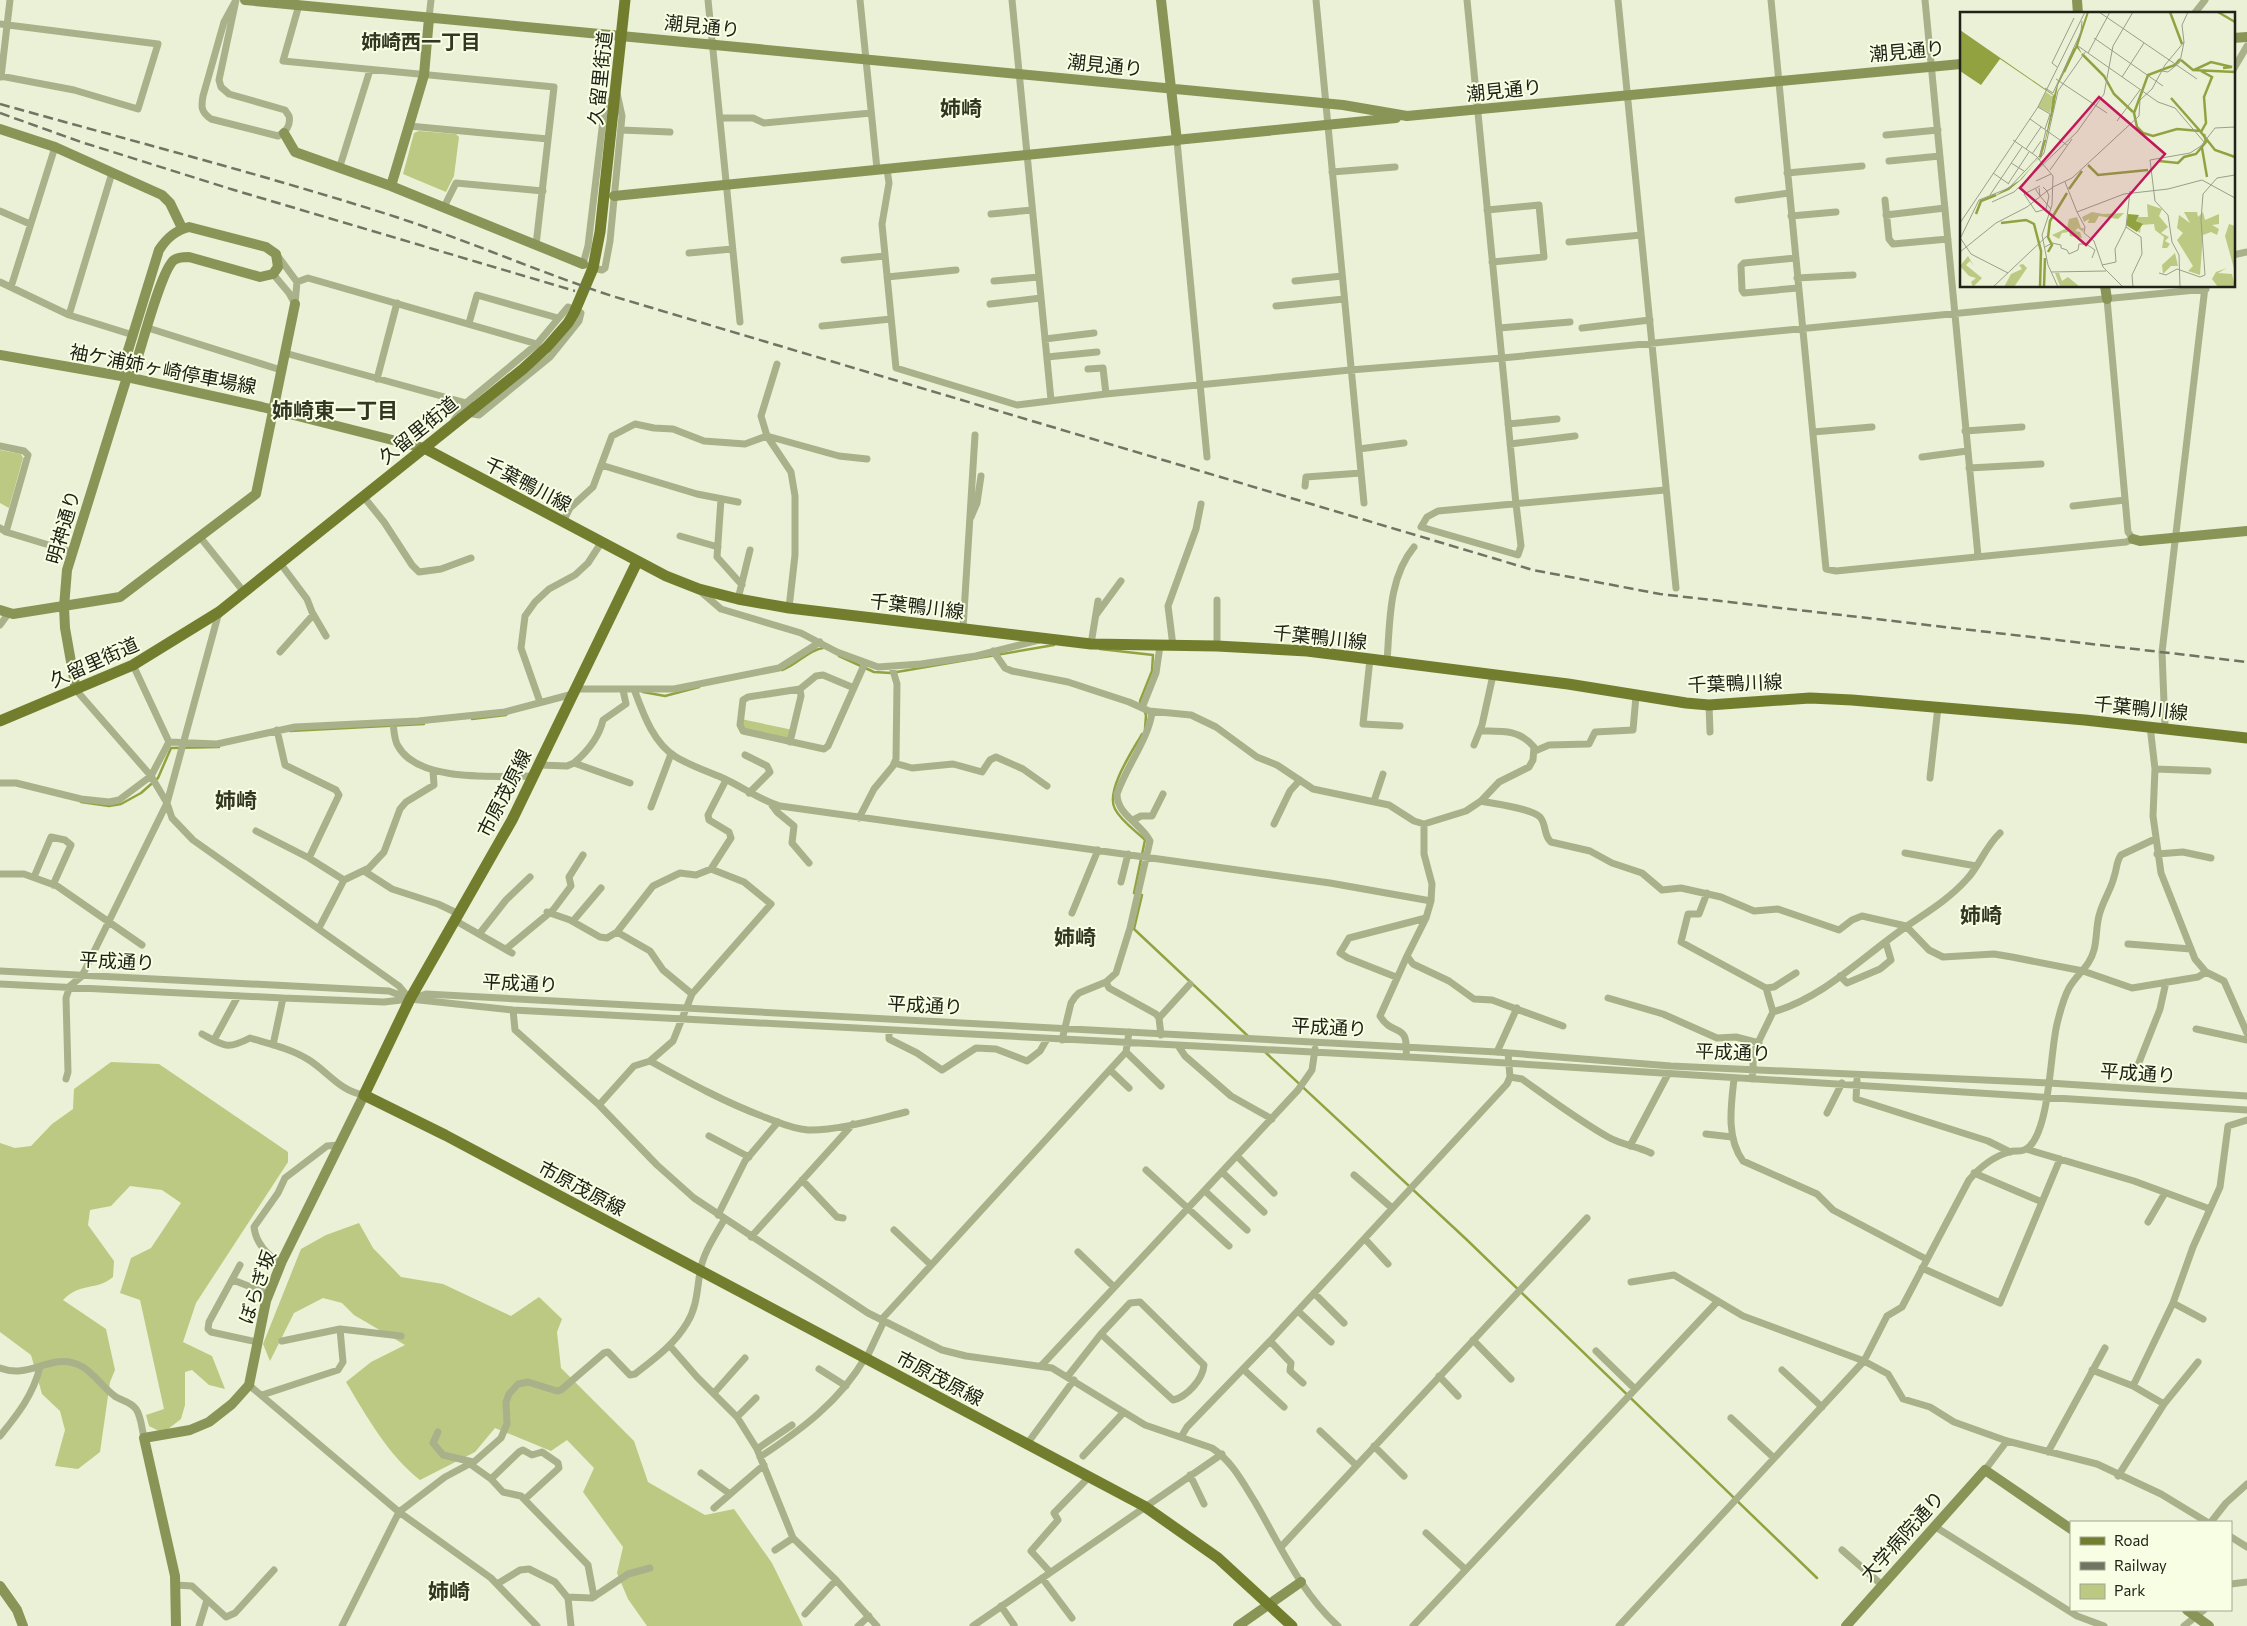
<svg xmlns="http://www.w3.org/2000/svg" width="2247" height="1626" font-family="Commissioner,'Noto Sans JP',sans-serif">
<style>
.green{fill:#bcc982}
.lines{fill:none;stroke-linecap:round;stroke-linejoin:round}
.stream{stroke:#93a241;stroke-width:2.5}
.street{stroke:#a9b18a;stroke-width:7}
.secondary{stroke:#899457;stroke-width:10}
.primary{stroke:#727e2e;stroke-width:11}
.rail{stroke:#707463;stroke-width:2.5;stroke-dasharray:10 5;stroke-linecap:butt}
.labels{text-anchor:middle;stroke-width:4;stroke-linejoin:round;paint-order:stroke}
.street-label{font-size:19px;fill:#202218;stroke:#f8fee3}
.neighbourhood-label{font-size:20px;font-weight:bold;fill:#333722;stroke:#f8fee3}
.quarter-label{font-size:21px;font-weight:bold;fill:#333722;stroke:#f8fee3}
.inset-river{fill:none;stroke:#93a241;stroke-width:2.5}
.inset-road{fill:none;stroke:#9a9e8a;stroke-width:1}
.view{fill:#c2185b;fill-opacity:0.15;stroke:#c2185b;stroke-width:2.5}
.inset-edge{fill:none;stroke:#202218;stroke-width:2.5}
</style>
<rect width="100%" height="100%" fill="#ebf1d6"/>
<path class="green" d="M419,131L456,134L459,137L454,176L446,192L403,174L414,133Z
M0,450L21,454L23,458L9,508L0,503Z
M741,719L793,730L790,742L743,731Z
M111,1062L159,1064L288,1152V1162L196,1303L183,1342L212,1356L225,1389L209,1385L192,1370L185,1372V1405L181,1419L163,1433L149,1426L146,1415L164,1409L140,1300L120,1293L131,1258L151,1248L181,1203L162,1190L130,1186L111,1206L90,1210L88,1225L114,1261L113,1277C97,1291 80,1282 63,1300L106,1329L115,1370L110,1382L100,1452L78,1469L55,1466L65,1430L60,1411L42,1394L31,1355L0,1332V1143L15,1148L31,1146L52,1124L73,1109L74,1089Z
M359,1223L373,1248L401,1277L443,1284L511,1316L539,1297L562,1319L557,1332L561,1368L634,1441L648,1482L705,1515L734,1509L772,1563L803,1626H647L628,1599L617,1573L623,1547L583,1492L594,1468L567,1440L551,1451L495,1428L475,1452L420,1480C388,1455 367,1417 346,1382L371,1362L405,1345L354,1315L342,1303L323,1298L294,1313L270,1361L263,1344L301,1249L326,1235Z"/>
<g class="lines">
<path class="stream" d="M1100,649L1153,655L1152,671L1140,701L1141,705
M839,656L874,672L891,673L1054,645
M782,670C797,665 808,650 823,648
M643,692L665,696L699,687
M1144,710L1146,715L1145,729
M472,719L506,715
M290,731L424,724
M1142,734C1133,750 1105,791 1115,809C1121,821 1136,831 1145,840L1134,893L1142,895L1134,929L1249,1037
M81,802L109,806L121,804L141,793L158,778L171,748L219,747
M1264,1051L1466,1239L1817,1578"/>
<path class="street" d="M236,0L224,22L203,96C201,107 201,112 211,119L278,136C286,132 291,125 289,116L285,110L229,94L221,87L219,80L236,0
M708,0L740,322
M860,0L877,169
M1012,0L1051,400
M1316,0L1364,503
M1467,0L1516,504L1521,546L1518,555L1421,527L1427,517L1438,511L1665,490
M1618,0L1676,588
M1771,0L1826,569L1836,571L2126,542L2133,539L2128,532L2107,299
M1925,0L1978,556
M299,5L283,61L554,87L536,245
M2194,14L2205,0
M429,18L431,0
M0,24L158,44L138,109L74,90L0,76
M2233,70L2247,46
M1,77L10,0
M720,118H753L764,123L871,113
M409,126L548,139
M621,130L670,132
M1886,135L1938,130
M1177,141L1207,457
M1889,161L1940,156
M340,166L370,70
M887,169L889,183L882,224L896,368L1017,405L1106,394L1350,370L1502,358L2206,289
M1332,172L1395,167
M1787,173L1862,166
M1738,200L1789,193
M1885,200L1889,239L1893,244L1948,239
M444,207L456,183L543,191
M1487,210L1539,205L1544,257L1492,262
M0,211L30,224
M991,214L1032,210
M1886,215L1945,208
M1791,216L1836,212
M1569,242L1641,235
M689,253L732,249
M277,255L297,282L295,304
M2233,255L2247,252
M1795,258L1744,263L1741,266L1742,290L1744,293L1798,288
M844,260L885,256
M586,265L583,264L588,246L604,112L613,97
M598,269L602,270L605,268L610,241L622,116L617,93
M273,274L289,293L295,304
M887,277L956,270
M1797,278L1853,275
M994,281L1039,277
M1295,281L1342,276
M0,282L69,315L133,335
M297,282L308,278L537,344
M11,287L55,147
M990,304L1041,298
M1276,306L1344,299
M69,315L112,173
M469,323L477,295L558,318
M822,326L891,319
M148,328L281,370
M1499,328L1570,322
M1582,328L1650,320
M1045,339L1094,333
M285,353L470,404
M1047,357L1097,352
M777,364L761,416L767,436L791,472L795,496V555L789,608
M1088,369L1103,368L1106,394
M377,379L397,303
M454,420L466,403L537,344L568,307L581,313L579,321L550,357L479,415L467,413
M1508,424L1557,419
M1965,431L2022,427
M1813,432L1872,427
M1510,444L1575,436
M0,446L24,451L28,455L6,532
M1359,449L1404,443
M1922,457L1967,451
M601,465L697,494L738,502
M1969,468L2041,464
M1305,486L1306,477L1361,473
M363,496L384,522L412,565L419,572L441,569L471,558
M721,499L717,557L742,585
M2073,506L2125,500
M971,517L977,503L981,476
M563,522L570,508L593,487L612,436L635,424L654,428L673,429L704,441L745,444L767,436L839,456L867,459
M0,528L6,532L72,552
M680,536L718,547
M200,537L244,592
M280,563L307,599L312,612L326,636
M700,591L721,609L801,633L837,652L878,667L921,664L976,656L1039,640
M738,599L750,550
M1217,600V646
M1096,615L1121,581
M0,625L8,614
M963,629L975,435
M1091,644L1098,601
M1173,646L1168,606L1196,529L1201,504
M993,651L1005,668L1012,671L1068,682L1129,702L1149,711L1191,715L1216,727L1257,757L1277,765L1313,789L1389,805L1414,821L1424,824L1466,811L1481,801L1499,782L1529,767L1533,760L1534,747C1519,729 1502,731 1480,731
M280,652L313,615
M1370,659L1363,724L1400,726
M1387,661C1390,624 1388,578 1414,547
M133,665L169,742
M854,688L823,675L816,676L800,689L748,697L743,700L740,725L743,731L824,749L828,746L865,663
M575,689H674L779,668L820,642
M634,689C643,713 653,743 676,757C691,766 709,772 725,779C744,788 760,800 780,806L1330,883L1431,901
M76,690L151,776L167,803L172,818L193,840L399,986L409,998
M540,702L521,648L525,616L535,602L549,589L575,575L588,563L601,543
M1709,705L1710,732
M1142,708L1156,673L1160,646
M393,723C394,730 394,740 398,746C418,783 497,776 534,776
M2150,726L2155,769L2153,816L2161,873L2195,959L2206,972L2224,981L2247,1033
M2165,728L2162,652L2205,287
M277,730L285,765L336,790L339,795L309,858
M169,742L217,744L295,727L418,721L505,712L573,694
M790,742L801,696L800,689
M1474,745L1482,725L1493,675
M1535,751L1549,745L1589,744L1595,732L1633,730L1636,696
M745,755L767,766L770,772L749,793
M574,763C588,751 599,738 603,720L626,704L623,690
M894,763L912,768L953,764L982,772L990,760L996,757L1023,769L1047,786
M539,765L567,766L574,763L630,783
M2155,769L2208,771
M1930,778L1938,707
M0,783H16L81,799L109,802L119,800L151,776L169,742
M1374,801L1383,774
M1481,801C1495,804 1531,808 1540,817C1547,825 1543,835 1551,842L1590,851L1612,863L1642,873L1662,890L1681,888L1721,897L1754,911L1778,909L1839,930L1852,920L1862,916L1906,926L1929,950L1943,957L1994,954L2012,957L2083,971L2132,988L2198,977L2206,972
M771,804L777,812L794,826L792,843L809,863
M651,807L671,754
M859,818L874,789L893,766L896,759L897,684L892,667
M1133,820L1141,816H1152L1163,794
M1274,824L1290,791L1300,780
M1424,824V854L1432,884L1431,901L1426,918L1407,956L1413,964L1449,981L1474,999L1492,1000L1563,1026
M256,831L309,858L344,880
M1905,853L1976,866
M2157,854L2183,852L2211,858
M364,871L392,889L438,904L459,914
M0,874H24L57,886L142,945
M34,877L51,837L65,840L71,845L53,885
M1121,882L1128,854
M1707,893L1699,914H1688L1681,942L1766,988L1773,1012
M547,912L570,920L600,937L607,938L617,932L653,886L680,873L696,875L711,869
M1072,913L1098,850
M456,921L512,953
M573,921L601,888
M319,928L344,880L369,868L384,852L400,809L406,802L434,785L433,771
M617,932L650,951L663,970L692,994
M480,933L506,900L530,877
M2128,944L2191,949
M506,949L553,910L571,886L569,877L583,855
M0,971L389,991L410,999L426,994L1497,1052L1671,1066L2049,1083L2247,1096
M1840,976L1847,983L1880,969L1891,960L1886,943
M1396,977L1348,958L1340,953L1349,938L1426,918
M1106,982L1109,988L1156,1014L1159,1018L1161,1035
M0,984L283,998L384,1002L410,999L513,1010L1426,1058L2247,1110
M1766,988L1774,987L1796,973
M1608,998L1663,1014L1717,1038L1736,1037L1759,1043
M513,1010L515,1030L599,1105L657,1165L694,1198L868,1313L942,1350L966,1356L1052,1368L1145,1425L1212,1448C1232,1461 1243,1483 1255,1502C1280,1545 1301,1593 1338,1626
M1159,1018L1190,984
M2196,1029L2247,1040
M889,1031V1039L917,1053L942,1070L976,1048L996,1049L1027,1061L1040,1051L1047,1039
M202,1034C224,1046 227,1050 250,1038C270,1044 292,1049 309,1060C328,1072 340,1091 364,1095
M214,1040L238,996
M1062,1040L1071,1003L1075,997L1079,993L1106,982L1116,973L1130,928L1150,841C1141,823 1117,815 1117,794C1126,767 1149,738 1152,712
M273,1045L283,998
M1179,1047L1185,1056L1231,1096L1272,1119
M1126,1052L1161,1086
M1497,1052L1517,1008
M1406,1057C1409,1020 1393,1038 1380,1016L1407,956
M650,1061C688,1082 726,1103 767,1118C780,1123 793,1129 808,1130C837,1131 877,1119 906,1112
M2138,1065L2160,1009L2166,982
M1110,1070L1129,1088
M1510,1077L1522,1079C1550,1099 1578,1120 1608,1137C1622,1145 1637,1146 1651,1153
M66,1079L68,1072L66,998L70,986L82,976L167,803L219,612
M1734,1079C1731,1106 1726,1138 1743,1161L1817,1194L1833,1210L1926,1259
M1752,1079L1754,1051L1773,1012C1825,997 1863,956 1907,926C1929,911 1949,899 1967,879C1980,865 1985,847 2000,833
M1857,1080L1856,1099L1988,1141L2010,1152
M599,1105L634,1066L650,1061L673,1041L692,994L771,904L744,882L711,869L731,838L729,832L709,820L708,815L726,780
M1827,1113L1842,1083
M1706,1134L1732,1137
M709,1136L749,1157
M1630,1146L1668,1074
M2026,1149L2134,1181L2210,1209
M1237,1156L1274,1193
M1146,1170L1229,1246
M1222,1172L1264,1212
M1974,1173L2042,1202
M1354,1175L1392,1208
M802,1180L837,1217L843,1218
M1205,1191L1247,1230
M718,1215L745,1161L778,1122
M2148,1222L2165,1193
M894,1230L931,1265
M751,1237L853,1124
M1365,1239L1388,1264
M1078,1252L1114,1287
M281,1264C267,1254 256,1244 254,1227L278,1193L285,1178L327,1146L339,1145
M240,1265L209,1322L208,1329L211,1332L257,1342
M1922,1268L2000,1303L2060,1159
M233,1280L269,1294
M1631,1282L1674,1275L1743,1316L1864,1361L1888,1374L1903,1399L1930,1407L1954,1422L2007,1441L2097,1464L2161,1494L2207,1522
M1314,1293L1344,1323
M2173,1303L2203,1319
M1298,1311L1331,1342
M881,1320L1126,1052L1129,1032
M1473,1340L1511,1379
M282,1341L340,1329L401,1336
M1270,1341L1291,1363L1290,1371L1303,1383
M670,1346L697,1377L737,1417L757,1449L793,1538L836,1580L877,1626
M1596,1351L1635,1389
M866,1359L884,1321
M1041,1366L1298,1090L1312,1070L1315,1049
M0,1368C21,1376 35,1366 56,1362C87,1357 97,1384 116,1397C123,1401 131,1402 136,1409C141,1416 142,1429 144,1438
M819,1369L846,1386
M1243,1369L1284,1407
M1782,1370L1822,1407
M2092,1370L2133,1386
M1068,1376L1101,1334L1130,1303L1140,1302L1204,1365C1203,1379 1187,1397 1173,1400L1101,1334
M1439,1376L1458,1396
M249,1385L399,1512L491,1578L537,1626
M714,1393L745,1358
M262,1395L338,1370L343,1362L340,1329
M2164,1404L2198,1362
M737,1417L756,1398
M1731,1418L1774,1458
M1320,1431L1356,1465
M438,1432L433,1443L443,1455L473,1462
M0,1436C18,1414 33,1395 40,1367
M1181,1437L1187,1427L1270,1341L1507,1084L1510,1077L1508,1053
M1027,1444L1074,1380
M1374,1446L1404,1476
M757,1449L792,1425
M2048,1452L2105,1348
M1083,1456L1124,1412
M760,1457C801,1430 840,1401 865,1358
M470,1464L491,1479L503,1492L521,1496L588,1565L594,1597
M1985,1470L2007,1441
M701,1473L730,1494
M1190,1475L1204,1504
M2118,1476L2164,1404L2133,1386L2173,1303L2193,1247L2220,1187L2228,1126L2247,1120
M491,1479L519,1452L523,1450L532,1455L542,1452L558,1463L559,1468L525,1499
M714,1508L764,1465
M2211,1522L2226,1503L2247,1484
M1934,1526L2077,1616L2104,1626
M1426,1533L1465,1569
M2231,1537L2247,1547
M1281,1547L1587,1218
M775,1550L793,1538
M1842,1550L1882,1585
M1050,1572L1031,1551L1058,1520L1054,1513L1089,1477
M1042,1578L1072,1618
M497,1584L520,1570L529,1569L555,1582L568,1598L571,1626
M2231,1584L2247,1582
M176,1585L192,1586L226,1617L235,1613L274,1570
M567,1597L592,1598L628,1574L650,1568
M1001,1606L1014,1625
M805,1614L836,1580
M199,1626L207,1600
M342,1626L399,1512L445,1477L475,1461L501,1438L507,1424L506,1402L509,1394L518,1384L528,1382L557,1391L561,1390L604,1353L608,1352L630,1375L635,1374C654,1359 674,1345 687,1323C697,1307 697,1290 700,1272C703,1253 715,1236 724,1220
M858,1626L869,1616
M973,1626L1222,1454
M1413,1626L1718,1301
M1619,1626L1864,1361L1887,1316L1902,1307L1969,1180C1980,1167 1992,1157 2009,1152C2017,1150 2023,1153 2030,1146C2050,1125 2050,1053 2057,1024C2060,1012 2063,999 2069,988C2077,974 2090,966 2094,950C2097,939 2096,927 2099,916C2102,902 2111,890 2114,877C2117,869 2116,862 2121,855L2155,839
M2184,1626L2204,1610"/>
<path class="secondary" d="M245,0L1343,105L1407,116L1961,64
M1161,0L1177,141
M2077,0L2078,14
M2233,38L2247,37
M0,129L55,147L162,195L170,203L182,228
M284,133L295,152L391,186L583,264
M391,186L424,75L429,18
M614,196L1396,118
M189,227L266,247L276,254L278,267L273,274L260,277L189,257C184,257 178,257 174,260C161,270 142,346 135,366L127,377L126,357L159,250C166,239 176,230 189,227Z
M2105,286L2107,299
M0,355L127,377L262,407L424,448
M2133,539L2140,541L2247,531
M0,610L13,614L120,597L256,494L295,304
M76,690L65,628L64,607L67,570L127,377
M0,1586L17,1610L23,1626
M2187,1610L2209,1626
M176,1626L175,1576L144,1438L190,1430L209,1422L232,1404L249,1385L266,1301L282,1261L364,1095
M1238,1626L1301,1582
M1846,1626L1985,1470L2071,1529"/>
<path class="primary" d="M424,448L666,576L699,589L738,599L789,608L1091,644L1217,646L1307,651L1568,684L1686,703L1709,705L1810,698L1852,700L2085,720L2247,738
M637,562L512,820L410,999L364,1095L445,1135L1144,1506L1218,1558L1292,1626
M0,721L133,665L219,612L523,369L547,347L568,323L574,313L593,268L600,232L625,0"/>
<path class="rail" d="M0,104C132,141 265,175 396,217C469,241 539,272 612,296L1533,570L1660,594L2247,662
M0,113L81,142L234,190L575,291"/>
</g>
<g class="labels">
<g class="street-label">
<text transform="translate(702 26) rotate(6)" y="7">潮見通り</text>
<text transform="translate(1907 51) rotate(-5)" y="7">潮見通り</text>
<text transform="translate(1105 65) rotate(6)" y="7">潮見通り</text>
<text transform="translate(600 78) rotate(-84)" y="7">久留里街道</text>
<text transform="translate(1504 90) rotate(-6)" y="7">潮見通り</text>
<text transform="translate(163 369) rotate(11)" y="7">袖ケ浦姉ヶ崎停車場線</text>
<text transform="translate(418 430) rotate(-39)" y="7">久留里街道</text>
<text transform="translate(528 484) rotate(28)" y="7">千葉鴨川線</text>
<text transform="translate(63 527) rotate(-74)" y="7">明神通り</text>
<text transform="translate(917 606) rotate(7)" y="7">千葉鴨川線</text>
<text transform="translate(1320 637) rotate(6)" y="7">千葉鴨川線</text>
<text transform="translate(94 662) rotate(-24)" y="7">久留里街道</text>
<text transform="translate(1735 683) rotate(-2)" y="7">千葉鴨川線</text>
<text transform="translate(2141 708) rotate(6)" y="7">千葉鴨川線</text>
<text transform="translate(504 793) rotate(-63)" y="7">市原茂原線</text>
<text transform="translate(117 961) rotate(3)" y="7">平成通り</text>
<text transform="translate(520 983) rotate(3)" y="7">平成通り</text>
<text transform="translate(925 1005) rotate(3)" y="7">平成通り</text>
<text transform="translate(1329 1027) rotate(3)" y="7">平成通り</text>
<text transform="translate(1733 1052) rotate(2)" y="7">平成通り</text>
<text transform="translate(2138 1073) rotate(4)" y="7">平成通り</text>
<text transform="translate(582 1188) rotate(28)" y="7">市原茂原線</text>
<text transform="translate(257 1287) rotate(-71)" y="7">ぼらぎ坂</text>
<text transform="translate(940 1378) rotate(28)" y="7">市原茂原線</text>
<text transform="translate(1902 1536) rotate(-48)" y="7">大学病院通り</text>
</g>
<g class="neighbourhood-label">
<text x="421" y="49">姉崎西一丁目</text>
</g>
<g class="quarter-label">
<text x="961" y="116">姉崎</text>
<text x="335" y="418">姉崎東一丁目</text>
<text x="236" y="808">姉崎</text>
<text x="1981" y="923">姉崎</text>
<text x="1075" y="945">姉崎</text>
<text x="449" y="1599">姉崎</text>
</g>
</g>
<g transform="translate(1960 12)">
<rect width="275" height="275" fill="#ebf1d6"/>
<path d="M86,80L93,85L90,101L78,95ZM187,192L202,197L199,204L208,215L201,221L209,225L205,229L210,232L207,236H202L204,225L195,218L194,212L181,213L180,221L173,215L179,210L176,209L178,205H188ZM132,200L143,202L164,201L158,207L139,204L135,211H128L129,207L124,210L122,205ZM224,200H237L238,205L243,200L245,208L259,202V212L252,213L259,217L257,223L251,220L243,223L240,263L228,259L233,254L217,228L223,221L217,216L219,203L230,211ZM117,205L121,216H124L123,220L118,216L115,219L120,220L122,226L110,224L109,220L102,221L99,227L92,223L107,216L109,207ZM269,212L275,214V260L265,224ZM215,241L218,254H211L203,262L202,253ZM8,244L14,254L10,249L6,253L22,266L13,275L11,270L16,266L9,264L0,254ZM63,252L67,256L54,275H44L51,262L62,257L59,253ZM267,256L258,261L272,262L275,275H258L252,267L256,260ZM95,261H99L102,269L108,265L120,275L100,274Z" fill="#bcc982"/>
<path d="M127,0H129L118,34L122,42L117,36L98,73L93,100L82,142L62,167L49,178L33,185L60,168L82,143L94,84L40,47L21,73L0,59V18L94,83L98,70L113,41ZM168,202L179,203L176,209L183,212L177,220L166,213Z" fill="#93a241"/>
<path class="inset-river" d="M210,0L222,32M258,0L275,10M122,42L144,64L154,82L173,100M220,47L215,53L188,63L174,101L177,115L183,121L193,124L217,117L240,119L255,138L275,145M221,48L233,58L275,60M234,58L251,50L272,55L263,56M241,59L252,65L244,85L246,111L241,120M104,60L115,36M211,86L241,120M92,100L94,84M242,136L247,165M80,145L85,128M199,149L218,151L224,145L236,142L246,130L244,122M128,153L138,163L188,158M109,177L122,159M16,202L21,189L36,183M41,211L66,208L74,212L81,239L80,275M88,240L92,233L88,225L90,209L107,181M84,275L85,246"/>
<path class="inset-road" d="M139,0L237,67M134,26L203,74M118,34L198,90L215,96L244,130M128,41L150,0M97,55L92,51L114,6M202,59L208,60L220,50L224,30M162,65L184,31M96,67L147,101M85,76L93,81L121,20L122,9M78,95L90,102L85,117M70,107L107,133M157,109L180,78M53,128L76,144L93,164L92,193L82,223L88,253L98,275M66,137L81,115M72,142L81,129M79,148L84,141L98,79L126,39M51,151L64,159M90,158L112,127M33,161L49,172M76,169L91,162M105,170L117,200L164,182L208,177L242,168L275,186M48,172L69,140M80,174L64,182L76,200L86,197L89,184L87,179L92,176M93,175L112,166L179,104L180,88L192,77L205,53L224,30L222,13L228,0M76,177V178L80,184L79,176M30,183L62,135M80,184L91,197M32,190L54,180L117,120L144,82L153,34L173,0M117,200L125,215L124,221L134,229L143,255L163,275M0,211L78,95L125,0M166,215L181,225L182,242L172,263L173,275M0,227L19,188L49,176L80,143L86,118M1,227L11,242L48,261M85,235L92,231L101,233V236L107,238L109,242L118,238L119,232H126L135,238L132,246M0,240L36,211L67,195L87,179L83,175M142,253L156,250L155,237L166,215L170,179M91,260L146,259M199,261L206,263L217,257L240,265L245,263L241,208L243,182L257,166L275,163M33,275L88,223M220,275L219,243L212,230L208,203L195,189L190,148L230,141L241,134L255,116L275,115"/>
<path class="view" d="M139,85L205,142L126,233L60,176Z"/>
<rect width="275" height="275" class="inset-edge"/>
</g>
<rect x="2070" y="1521" width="162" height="90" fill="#f8fee3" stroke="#a2a692"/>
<rect x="2080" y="1537" width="25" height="8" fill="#727e2e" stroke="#a2a692"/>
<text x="2114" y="1546" font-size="15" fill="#202218">Road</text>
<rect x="2080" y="1562" width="25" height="8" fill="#707463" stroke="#a2a692"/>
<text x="2114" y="1571" font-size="15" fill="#202218">Railway</text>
<rect x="2080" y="1584" width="25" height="15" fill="#bcc982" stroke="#a2a692"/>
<text x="2114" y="1596" font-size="15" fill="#202218">Park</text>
</svg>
